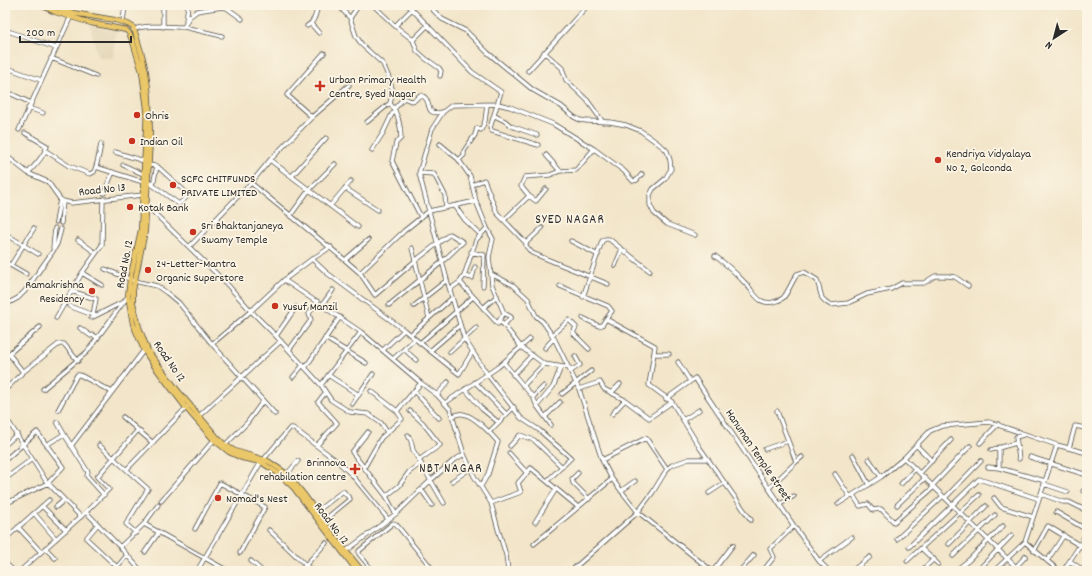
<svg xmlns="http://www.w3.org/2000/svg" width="1092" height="576" font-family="Dekko,sans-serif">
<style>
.built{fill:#e3d6b7}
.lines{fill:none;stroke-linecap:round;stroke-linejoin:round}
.minor-casing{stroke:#494743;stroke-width:5}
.major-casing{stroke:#494743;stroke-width:6}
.minor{stroke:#fff;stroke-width:3.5}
.major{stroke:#eac769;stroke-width:4.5}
.poi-dot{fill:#c8321e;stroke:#fcf5e5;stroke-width:1.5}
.labels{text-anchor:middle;stroke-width:3.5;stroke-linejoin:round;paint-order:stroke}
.poi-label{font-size:12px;fill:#2b2b2b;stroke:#fcf5e5;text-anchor:start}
.street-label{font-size:12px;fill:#2b2b2b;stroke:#fcf5e5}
.neighbourhood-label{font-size:13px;letter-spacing:1px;fill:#2b2b2b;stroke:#fcf5e5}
</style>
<rect width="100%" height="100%" fill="#fcf5e5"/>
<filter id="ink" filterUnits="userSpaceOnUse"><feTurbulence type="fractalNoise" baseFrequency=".025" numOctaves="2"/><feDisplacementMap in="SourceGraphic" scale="8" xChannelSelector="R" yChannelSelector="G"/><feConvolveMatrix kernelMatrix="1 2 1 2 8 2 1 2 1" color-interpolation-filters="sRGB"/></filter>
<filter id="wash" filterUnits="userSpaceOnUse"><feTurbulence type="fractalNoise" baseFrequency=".012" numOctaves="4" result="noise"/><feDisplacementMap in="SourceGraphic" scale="16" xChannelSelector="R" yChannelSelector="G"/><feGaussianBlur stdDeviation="0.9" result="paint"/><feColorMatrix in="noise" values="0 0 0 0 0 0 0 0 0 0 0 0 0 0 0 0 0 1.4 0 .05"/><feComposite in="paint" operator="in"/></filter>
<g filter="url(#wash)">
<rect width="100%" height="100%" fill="#f2e5c9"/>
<path class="built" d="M90,25L116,30L113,58L98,57Z"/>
</g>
<g filter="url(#ink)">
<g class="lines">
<g class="minor-casing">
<path id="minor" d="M163,5V27
M338,5L350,18L356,36L362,45L383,64L389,78L393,92L390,103L367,122
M373,5L395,26L413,40L417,51L426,59L439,68L441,71L440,76
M408,5L472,72L501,92L490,128L492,131L538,145
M430,5L434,11L442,19L466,31L488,53L533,90L561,106L574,117L580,120L587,121L610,122L626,125L641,131L663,147L667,151L670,160L671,169L665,179L653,189L650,195V205L654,213L667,224L695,235
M350,18L359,5
M186,21L188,5
M123,22L125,5
M311,24L319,33
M307,26C315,22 316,13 318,5
M395,26L412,9
M184,27L222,36
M133,30C143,24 172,27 184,27L189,17L197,11L222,7L227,8L242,19
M5,32H11L56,48
M413,40L428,25
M544,52L562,68L566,80L587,100L603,122
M51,58L96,76
M10,69L41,80
M528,71L588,5
M5,91L31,103
M390,103C398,113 401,125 401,138L396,143L392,161L421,217
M28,108L43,113
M394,109L404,98L411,101L415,100L420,95C435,99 421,117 443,112
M495,116L505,121L511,126L537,135
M312,117L287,95L324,53
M19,130L71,16
M25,133L47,146C44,157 35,165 28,173
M440,144L458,159L470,176L476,201L487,228L493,239L489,257L492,285L504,313L499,321
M372,150L383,133L392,114L395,112
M46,151L69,166L90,174L94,172C98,163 99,154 101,144
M115,152L144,161
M5,155L28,173L48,182L60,199L63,201L71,203L143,195
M546,155L560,171
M270,160L358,227
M459,160L464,155V151L475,135L477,128L481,130L485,121L487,105
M123,165L143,174
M96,167L143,182
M419,173L434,174L445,195L446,208
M292,176L326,138
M147,181L179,204L189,195L157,166L148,165
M251,183L345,260L360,273L375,295L415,261L450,234L463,242L442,262L389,305
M153,185L157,166
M472,185L484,180L497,213L526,243V246L532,253L608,284
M345,188L378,210
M104,193L113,172
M529,196L536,201L546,189
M146,205L225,282L251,311L276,336L321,385L331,400L350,412L368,414L381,423L387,432
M330,206L351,181
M455,206L465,220L481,235
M290,216L309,190L335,164
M504,220L529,196L521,186L525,177L550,175L560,171L576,170L594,149
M56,222L60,199
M61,223L63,201
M9,236L38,254
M78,240L96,253
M571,241L598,255
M526,243L542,228
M189,247L251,183L270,160L312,117L349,85
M53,248L55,228
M412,248L429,318
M471,252L484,255L483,286
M715,256C726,264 736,273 745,283C751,288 755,298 762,301C768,304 778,302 783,298C787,294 793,280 797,274L804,272L817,280L822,298L826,302L831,305L848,303L867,294L891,289L902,283H924L935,276H948L955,277L968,286
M312,259L327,273L404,330L459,374L473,351
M345,260L368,240
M5,262L26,274
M11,265L34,228
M615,266L622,249
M105,269L134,281L157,286L167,293L179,303L212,344L275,414
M82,273L102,285
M360,273L404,231L429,211L476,201
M491,274L513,285L528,299L536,316L543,322L554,338L579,389L602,460L612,479L638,512L712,571
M464,276L472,278L475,267
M284,280L361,332L421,383L437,395L450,409L464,454L474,476L491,503L498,529L506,555L508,571
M560,286L608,306L612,311L606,319L655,346L649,385L672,402L700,448L751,520
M450,289L460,282L464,276L476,240L487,228
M583,297L602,241L605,239H609L650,271
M5,305L18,298L25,291L53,251L57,244L61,229
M322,305L333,290
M69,306L93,315L96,299L71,291
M414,306L447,280
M483,308L497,296
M56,318L82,273L102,245L103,199
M91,318L121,303
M583,318L599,326L602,325L606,319
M504,325L511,317L504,313
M80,328L91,336L93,335L98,338
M410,335L452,298
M552,335L569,320L576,327L573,333L589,349
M276,336L296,307
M325,338L366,363
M530,339L521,347L544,364L570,368
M420,343L473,297
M212,344L251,311L284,280L312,259L331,247
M545,348L554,338
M404,349L416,360
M289,350L311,320L309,314L317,301
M383,350L404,330
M430,351L460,325
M450,352L476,328
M9,354L23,372
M654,354H669
M5,357L40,327
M393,359L415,339
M678,362L690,381
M504,363L533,397L537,406L551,425
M305,368L340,317
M571,371L580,365L575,356
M328,375L359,395
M513,375L532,355
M293,377L303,365
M475,382L506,414
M321,385L361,332
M523,386L544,364
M6,389L23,372L59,344H64L78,361
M43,389L87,352L128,296
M465,389L482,409L498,422
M579,389L600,382L604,389L625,400L649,418L672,402
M414,391L439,418
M611,393L620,384
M562,394L591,371
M437,395L448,382
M533,397L544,386
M666,399L695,378L794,526L819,561L829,571
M445,403L498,367L521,347L504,325L499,321L498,324L460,282
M352,404L373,374
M537,406L553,387L561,367
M58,410L77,375H80L112,392
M397,411L421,383
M410,411L423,423L440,445L419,460
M612,414L625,400
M200,415L281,341
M453,416C455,416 457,414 459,414C471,412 491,434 498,442L488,474L481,486
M123,417L153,443
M545,417L560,402
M683,420L699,410
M5,421L10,424L46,481L81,517
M57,422L64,434
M5,430L10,424
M368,432L352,452L386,496L395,513
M489,432L514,407
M408,435L411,441L413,450L444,503
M980,443L998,424
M48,444L64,434L88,472L87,476L104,495
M5,445L17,434
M99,445L148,489L126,524L136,533
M225,445L247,423L263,401
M317,445L337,423L318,402L325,393
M916,445L932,461
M71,446L144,350
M510,446L520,435L534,440L562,467
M999,447V468
M1069,448L1075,426L1085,428
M765,449L788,441
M991,450L1016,443
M509,453L526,472
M853,455L869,485
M1030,457L1087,475
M904,458L1020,571
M264,459L290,428H293L337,461L352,475L388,519
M869,459L881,477L904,458L930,431L942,426L989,422L1057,445L1087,453
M1019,459L1016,437L1023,435
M5,460L37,432L63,467L48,483L11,501L5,505
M602,460L646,438L667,469
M796,462L802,457
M988,467L999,468L1045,481
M364,468L381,438L402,419L397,411L371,391
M127,469L187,407
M578,473L572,479L573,483L589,499
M920,473L951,440
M287,474L298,461
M835,474L850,497
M5,479L32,459
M452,481L471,468
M547,481L571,458L539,430L521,418L487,374L464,338L447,280L419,173L432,129L443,112L452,105L498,104L510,107L553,124L594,149L624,171L633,181L637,180L642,174
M901,484L915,469
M1044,484L1068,492
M932,486L970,446
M769,488L796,462L777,411
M419,491L423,492L432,505
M621,491L635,481
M1083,491L1087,493
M709,493L724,483
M1041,494L1063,502H1069L1087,511
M853,495L860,506L868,504L873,510L881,509L894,522L934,487
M386,496L399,486L409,472L421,463
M945,498L981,461
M994,498L1001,507L1033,517
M161,501L214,440
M491,503L521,492L518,483L531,468L578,507
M780,504L794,496
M838,504L881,477
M897,505L925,478
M42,506L66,530
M56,507L64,500
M86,512L120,547L144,524L158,505
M316,512L343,491L350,499L323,521
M1056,512L1087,530
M34,513L56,539
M535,522L556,489
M98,524L87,537V539L117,567L127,555
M144,524L228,571
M18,527L41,552
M195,529L220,483L265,507L240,553
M269,530L312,571
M5,539L49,500
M897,539L943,496
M1025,542L1059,571
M534,544L612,479
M949,544L986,506
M120,547L141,571
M909,547L979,479L1039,499
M45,548L55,558
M921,548L938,564
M346,551L397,513L431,480L453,461L464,454
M1034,551L1048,526L1087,550
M145,552L159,532
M953,556L995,515
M251,561L262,571
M819,561L852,537
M907,561L979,495
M1047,561L1064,535
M1070,561L1084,571
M5,563L14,571
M982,566L1012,535
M20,571L86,512L109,489L97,477L138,430
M197,571L261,462
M300,571L326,543
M373,571L359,554V551L393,523L396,524L434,571
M571,571L638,512L653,492L667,469L672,465L689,459H707
M713,571L733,545
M740,571L754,555
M763,571L774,557L770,549L794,526
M852,571L870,557
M921,571L934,559
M955,571L969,560L1003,526
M994,571L1025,542L1057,445
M1012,571L1026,556
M1063,571L1080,545L1087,531"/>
</g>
<g class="major-casing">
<path id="major" d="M41,5L55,12L91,23L126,30L129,33L133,42L142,72L147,109L141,230L130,279L128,296L133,324L144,350L155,367L186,408L214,440L229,452L242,458L261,462L279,474L293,487L357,571
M50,5L73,13L115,20L128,24L133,27L135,32L142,55L146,72L149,97L150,139L145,231L133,290V303L139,327L148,351L178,391L216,436L225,445L235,451L268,461L287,474L305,496L336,539L362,571"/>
</g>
<use href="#minor" class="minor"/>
<use href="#major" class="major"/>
</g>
</g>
<g class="poi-dot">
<path d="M318 80h4v4h4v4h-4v4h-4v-4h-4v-4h4z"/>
<circle cx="137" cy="115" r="4"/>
<circle cx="132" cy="141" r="4"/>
<circle cx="938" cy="160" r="4"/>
<circle cx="173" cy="185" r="4"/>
<circle cx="130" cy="207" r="4"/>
<circle cx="193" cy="232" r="4"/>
<circle cx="148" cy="270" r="4"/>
<circle cx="92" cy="291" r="4"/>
<circle cx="275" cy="306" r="4"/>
<path d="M353 463h4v4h4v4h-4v4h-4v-4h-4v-4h4z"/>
<circle cx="218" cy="498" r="4"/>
</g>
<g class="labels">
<g class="poi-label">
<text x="329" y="83">Urban Primary Health<tspan x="329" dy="14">Centre, Syed Nagar</tspan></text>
<text x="145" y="119">Ohris</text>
<text x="140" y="145">Indian Oil</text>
<text x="946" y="157">Kendriya Vidyalaya<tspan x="946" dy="14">No 2, Golconda</tspan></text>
<text x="181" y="182">SCFC CHITFUNDS<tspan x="181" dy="14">PRIVATE LIMITED</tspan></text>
<text x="138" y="211">Kotak Bank</text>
<text x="201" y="229">Sri Bhaktanjaneya<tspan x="201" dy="14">Swamy Temple</tspan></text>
<text x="156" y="267">24-Letter-Mantra<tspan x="156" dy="14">Organic Superstore</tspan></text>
<text x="84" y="288" text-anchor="end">Ramakrishna<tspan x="84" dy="14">Residency</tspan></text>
<text x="283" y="310">Yusuf Manzil</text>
<text x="346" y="466" text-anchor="end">Brinnova<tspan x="346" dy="14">rehabilation centre</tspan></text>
<text x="226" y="502">Nomad's Nest</text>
</g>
<g class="street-label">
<text transform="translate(102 189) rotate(-6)" y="4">Road No 13</text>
<text transform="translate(124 264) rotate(-79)" y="4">Road No. 12</text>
<text transform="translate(170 361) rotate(55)" y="4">Road No 12</text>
<text transform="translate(759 455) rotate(56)" y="4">Hanuman Temple street</text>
<text transform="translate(332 523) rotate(53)" y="4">Road No. 12</text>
</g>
<g class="neighbourhood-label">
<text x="570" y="223">SYED NAGAR</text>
<text x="451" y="472">NBT NAGAR</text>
</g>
</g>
<rect width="1092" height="576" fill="none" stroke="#fcf5e5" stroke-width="20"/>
<g transform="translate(1054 38) rotate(216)" stroke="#fcf5e5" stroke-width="3" paint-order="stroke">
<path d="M0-3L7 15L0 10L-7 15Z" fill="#2b2b2b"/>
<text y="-6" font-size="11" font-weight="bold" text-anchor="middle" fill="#2b2b2b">N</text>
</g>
<path d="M20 36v6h111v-6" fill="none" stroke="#2b2b2b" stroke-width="2"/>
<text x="26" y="36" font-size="12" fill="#2b2b2b" stroke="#fcf5e5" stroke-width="3" paint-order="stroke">200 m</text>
</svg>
